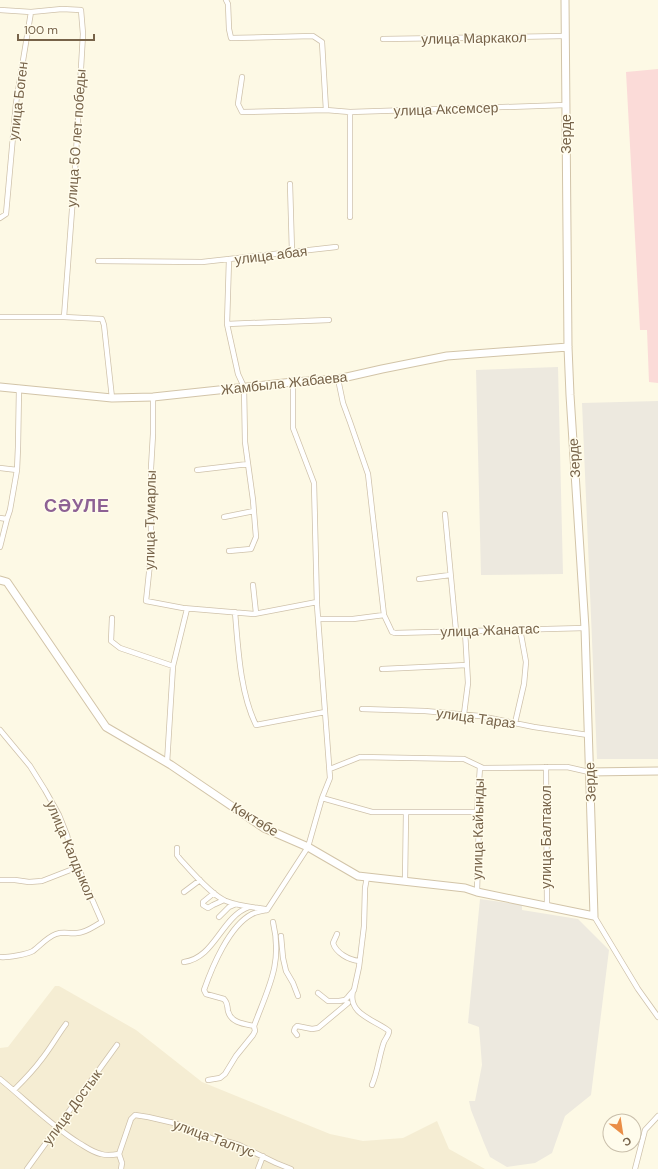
<svg xmlns="http://www.w3.org/2000/svg" width="658" height="1169" font-family="'DM Sans',sans-serif">
<style>
.residential{fill:#f5edd3}
.industrial{fill:#ede9df}
.medical{fill:#fbdbd8}
.lines{fill:none;stroke-linecap:round;stroke-linejoin:round}
.street-casing{stroke:#cfc2ab;stroke-width:6}
.secondary-casing{stroke:#d2c4a8;stroke-width:9}
.street{stroke:#fff;stroke-width:4.5}
.secondary{stroke:#fff;stroke-width:7}
.labels{text-anchor:middle;stroke-width:3;stroke-linejoin:round;paint-order:stroke}
.street-label{font-size:14px;fill:#776349;stroke:#fffcec}
.district-label{font-size:18px;font-weight:bold;letter-spacing:1px;fill:#8d6194;stroke:#fffcec}
</style>
<rect width="100%" height="100%" fill="#fdf9e5"/>
<path class="residential" d="M55,986H59L136,1030L202,1082L330,1134L363,1141L403,1138L437,1121L449,1149L485,1169H0V1048L8,1047Z"/>
<path class="industrial" d="M558,367L563,574L481,575L476,370Z
M658,401V759H597L582,403Z
M480,899L522,905V910L578,919L609,950L591,1095L565,1116L552,1153L535,1163L507,1167L490,1157L484,1143L471,1110L469,1101H475L482,1065L479,1027L468,1023Z"/>
<path class="medical" d="M658,69V383L649,382L647,330H640L626,72Z"/>
<g class="lines">
<g class="street-casing">
<path id="street" d="M226,0L228,4L229,29L231,38L313,36L322,42L326,110
M0,10L31,12L16,103L6,214L0,218
M31,12L62,9L81,10L83,34L75,170L64,317
M383,39L565,36
M242,77L238,104L242,112L326,110L350,112L566,105
M350,112V217
M290,184L292,252
M98,261L202,262L229,259
M0,317H64L102,319L104,325L112,398
M329,320L227,324L229,259L336,247
M227,324L238,374L244,387L245,442L253,500L256,537L251,549L229,551
M338,379L343,403L350,422L368,474L384,615L392,632L395,633L585,628
M153,397V434L151,468V554L146,601L183,608L254,614L317,602
M0,468L17,470L10,510L7,519
M17,470L18,447L19,388
M197,470L248,464
M445,514L456,631
M224,517L254,511
M0,518L7,519L0,547
M419,579L450,575
M253,585L256,613
M235,612C238,647 240,693 256,725L325,712
M112,618L111,641L120,648L173,666
M318,619H353L384,615
M382,669L467,665
M362,709L425,711L480,716L534,727L588,735
M464,714L468,683L465,631
M515,723L524,684L526,662L520,629
M0,730L30,766L45,790L59,815L67,835L70,849L102,922C94,926 86,933 77,933C69,934 64,931 56,934C46,938 41,945 33,951C28,954 7,958 0,957
M167,763L173,666L187,609
M546,767L547,906
M330,769L360,757L464,759L483,768L567,767L589,772
M322,798L372,812H477
M177,848V855L180,859C190,870 212,896 226,901C238,906 252,907 265,909
M0,880H15L29,882L42,881L78,867
M405,882L406,812
M184,892L200,880
M477,892L479,820L477,812L480,767
M214,893L203,902V905L208,908L213,905L224,900
M594,916L638,989L658,1017
M219,917L229,907L236,904
M337,934L333,943C336,953 349,960 359,961
M281,936L283,958L286,971L293,983L298,996
M184,962C215,958 221,917 249,907
M353,991C347,1014 375,1020 389,1031C389,1035 386,1038 384,1042C379,1056 378,1071 372,1085
M318,993L328,1001H339L345,1000L348,997L354,990L359,967L364,926L365,888L367,877
M254,1026C244,1024 231,1023 228,1011C227,1006 228,1003 224,999L206,994L204,990C212,967 229,926 252,914C256,912 262,911 267,910L308,847L322,798L330,778L317,605L314,483L293,428V382
M297,1035L294,1031L295,1028L297,1026L312,1029L318,1028L348,1003
M0,1079C26,1100 50,1125 79,1143C86,1147 92,1152 101,1154C107,1156 113,1155 119,1154
M208,1080L220,1078L225,1074L236,1056L253,1035L255,1031L254,1026C268,988 283,964 273,922
M14,1090C23,1081 33,1071 41,1060C50,1049 57,1036 66,1024
M27,1169L117,1045
M121,1169L122,1163L119,1154L131,1119L135,1115L148,1117L174,1123L194,1130L213,1139L222,1140L239,1145L276,1163L291,1169
M258,1169L263,1156
M635,1169L645,1130L658,1116"/>
</g>
<g class="secondary-casing">
<path id="secondary" d="M0,387L112,398L153,397L293,382L338,379L382,369L447,356L568,347
M0,580L7,582L106,727L171,765L264,828L308,847L358,876L465,888L477,892L594,916L585,628L570,395L568,347L565,0
M589,772L658,771"/>
</g>
<use href="#street" class="street"/>
<use href="#secondary" class="secondary"/>
</g>
<g class="labels">
<g class="street-label">
<text transform="translate(474 38) rotate(-1)" y="5">улица Маркакол</text>
<text transform="translate(18 101) rotate(-83)" y="5">улица Боген</text>
<text transform="translate(446 109) rotate(-2)" y="5">улица Аксемсер</text>
<text transform="translate(566 134) rotate(-90)" y="5">Зерде</text>
<text transform="translate(76 138) rotate(-86)" y="5">улица 50 лет победы</text>
<text transform="translate(271 255) rotate(-7)" y="5">улица абая</text>
<text transform="translate(284 383) rotate(-6)" y="5">Жамбыла Жабаева</text>
<text transform="translate(574 458) rotate(-94)" y="5">Зерде</text>
<text transform="translate(150 520) rotate(-89)" y="5">улица Тумарлы</text>
<text transform="translate(490 630) rotate(-2)" y="5">улица Жанатас</text>
<text transform="translate(476 718) rotate(8)" y="5">улица Тараз</text>
<text transform="translate(590 782) rotate(-92)" y="5">Зерде</text>
<text transform="translate(255 819) rotate(31)" y="5">Көктөбе</text>
<text transform="translate(478 829) rotate(-89)" y="5">улица Кайынды</text>
<text transform="translate(546 837) rotate(-90)" y="5">улица Балтакол</text>
<text transform="translate(71 850) rotate(67)" y="5">улица Калдыкол</text>
<text transform="translate(72 1107) rotate(-54)" y="5">улица Достык</text>
<text transform="translate(214 1138) rotate(20)" y="5">улица Талтус</text>
</g>
<g class="district-label">
<text x="77" y="512">СӘУЛЕ</text>
</g>
</g>
<g transform="translate(622 1133) rotate(150)"><circle r="19" fill="#fffcec" stroke="#c9bfab"/>
<path d="M0-3L7 15L0 10L-7 15Z" fill="#ea8e47"/>
<text y="-6" font-size="11" font-weight="bold" text-anchor="middle" fill="#776349">С</text>
</g>
<path d="M18 34v6h76v-6" fill="none" stroke="#776349" stroke-width="2"/>
<text x="24" y="34" font-size="12" fill="#776349" stroke="#fffcec" stroke-width="3" paint-order="stroke">100 m</text>
</svg>
